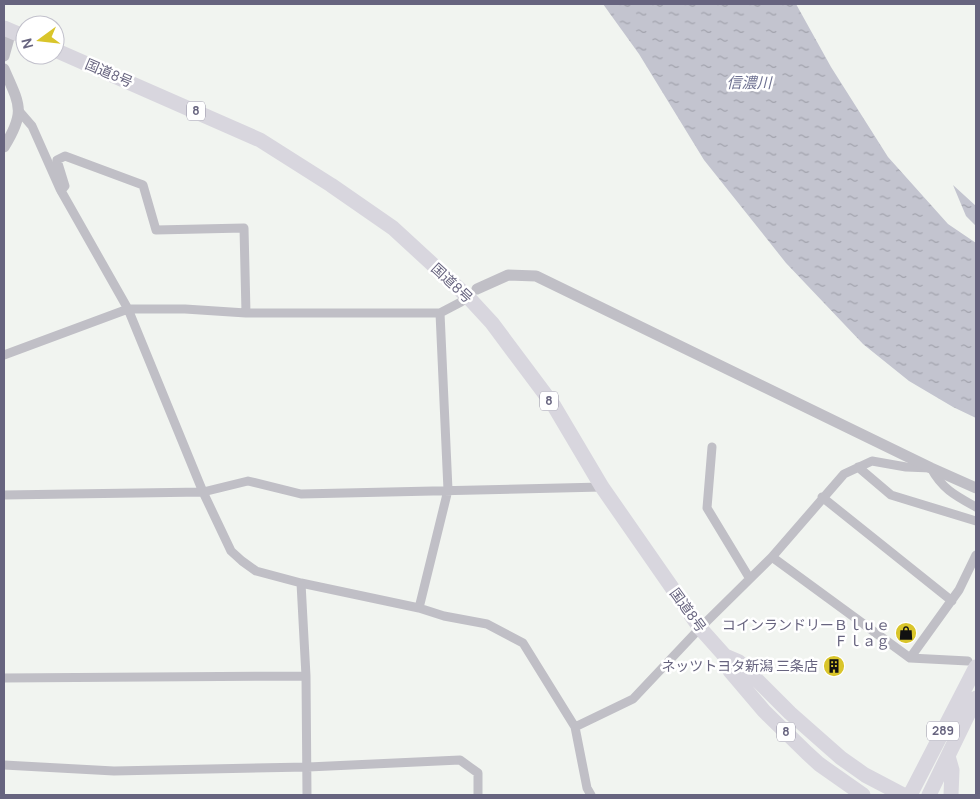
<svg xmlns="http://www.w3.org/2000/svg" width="980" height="799" font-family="Manrope,'Noto Sans JP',sans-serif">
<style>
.water{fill:url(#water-ripples)}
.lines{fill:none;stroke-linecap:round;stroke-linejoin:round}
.minor{stroke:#c0bfc6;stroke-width:9}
.tertiary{stroke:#c0bfc6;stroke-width:11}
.trunk{stroke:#d8d6de;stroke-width:15}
.labels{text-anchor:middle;stroke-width:5;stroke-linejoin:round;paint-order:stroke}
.shield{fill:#fff;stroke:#9592a5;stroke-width:1}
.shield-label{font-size:12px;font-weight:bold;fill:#67647f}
.street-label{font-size:14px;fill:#67647f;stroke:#fff}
.poi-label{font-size:14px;fill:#67647f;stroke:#fff;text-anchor:end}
.water-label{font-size:15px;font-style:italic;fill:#6e7191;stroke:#fff}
</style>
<defs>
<pattern id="water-ripples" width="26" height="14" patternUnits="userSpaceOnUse" patternTransform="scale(1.25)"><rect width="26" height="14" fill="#c3c4cf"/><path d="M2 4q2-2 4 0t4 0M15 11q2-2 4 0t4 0" fill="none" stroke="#a2a3ad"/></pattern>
</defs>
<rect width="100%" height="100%" fill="#f1f4f0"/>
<path class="water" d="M603,4H796L831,67L888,157L948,224L976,243V418L953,407L909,381L863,344L786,263L704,160L639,54Z
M953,185L976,206V226L966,216Z"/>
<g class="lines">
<path class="minor" d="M19,111L32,126L60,189L128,309L203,492L231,551L242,561L256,571L301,583L419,608L444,616L487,624L523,643L575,727L587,788L591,795
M61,191L65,186L57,160L65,156L143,185L156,230L244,228L246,313
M4,355L128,309H185L246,313H440L461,302L470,295
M712,447L707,508L750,579
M858,467L891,495L976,521
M4,495L203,492L248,481L301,494L602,487
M822,497L952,601
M772,557L910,658L968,661
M301,583L306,676L307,795
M419,608L448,490L440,313
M910,658L959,590L976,555
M4,678L306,676
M575,727L633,699L700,628L772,557L844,474L872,461L906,467L931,468C942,489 956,496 976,507
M4,765L114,771L308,767L460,760L478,773V795"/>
<path class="tertiary" d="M4,56L11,31
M4,69C20,105 26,112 4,147
M477,289L508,275L536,276L931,468L976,488"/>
<path class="trunk" d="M4,28L25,37
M55,50L260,140L331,185L393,228L468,297L492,323L554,406L602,487L700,628L725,656L730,671L764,711L807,753L819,764L863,795
M725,656L739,662L790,713L841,758L865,775L903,795
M948,756L952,770L951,795
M910,795L976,667
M929,795L976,698"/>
</g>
<defs>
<g id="shop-disc" transform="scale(1.125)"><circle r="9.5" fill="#d9c52a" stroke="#fff"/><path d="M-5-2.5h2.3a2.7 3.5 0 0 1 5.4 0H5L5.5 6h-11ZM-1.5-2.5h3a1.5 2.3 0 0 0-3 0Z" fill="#111"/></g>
<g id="building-disc" transform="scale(1.125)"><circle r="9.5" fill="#d9c52a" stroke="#fff"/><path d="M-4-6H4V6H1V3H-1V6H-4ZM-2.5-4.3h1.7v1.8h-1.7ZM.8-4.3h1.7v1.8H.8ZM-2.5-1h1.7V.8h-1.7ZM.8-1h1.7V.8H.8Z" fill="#111"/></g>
</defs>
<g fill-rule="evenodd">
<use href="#shop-disc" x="906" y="633"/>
<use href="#building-disc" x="834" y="666"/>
</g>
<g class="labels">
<g class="shield">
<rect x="187" y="101.5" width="18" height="19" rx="4"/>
<rect x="540" y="391.5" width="18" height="19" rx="4"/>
<rect x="927" y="721.5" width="32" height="19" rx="4"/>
<rect x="777" y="722.5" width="18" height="19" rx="4"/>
</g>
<g class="shield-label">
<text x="196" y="115">8</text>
<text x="549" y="405">8</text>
<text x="943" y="735">289</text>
<text x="786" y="736">8</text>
</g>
<g class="street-label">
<text transform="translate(109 73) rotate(23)" y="5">国道8号</text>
<text transform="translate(452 283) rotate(43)" y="5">国道8号</text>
<text transform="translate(688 610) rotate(54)" y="5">国道8号</text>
</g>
<g class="poi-label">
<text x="890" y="630">コインランドリーＢｌｕｅ<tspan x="890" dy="16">Ｆｌａｇ</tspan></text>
<text x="818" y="671">ネッツトヨタ新潟 三条店</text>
</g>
<g class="water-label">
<text x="749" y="88">信濃川</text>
</g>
</g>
<rect width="980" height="799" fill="none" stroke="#67647f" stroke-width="10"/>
<g transform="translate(40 40) rotate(255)"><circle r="24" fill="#ffffff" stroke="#c2c1cc"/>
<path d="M0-4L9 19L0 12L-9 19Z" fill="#d9c52a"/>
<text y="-8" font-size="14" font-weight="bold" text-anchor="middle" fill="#67647f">N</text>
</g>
</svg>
